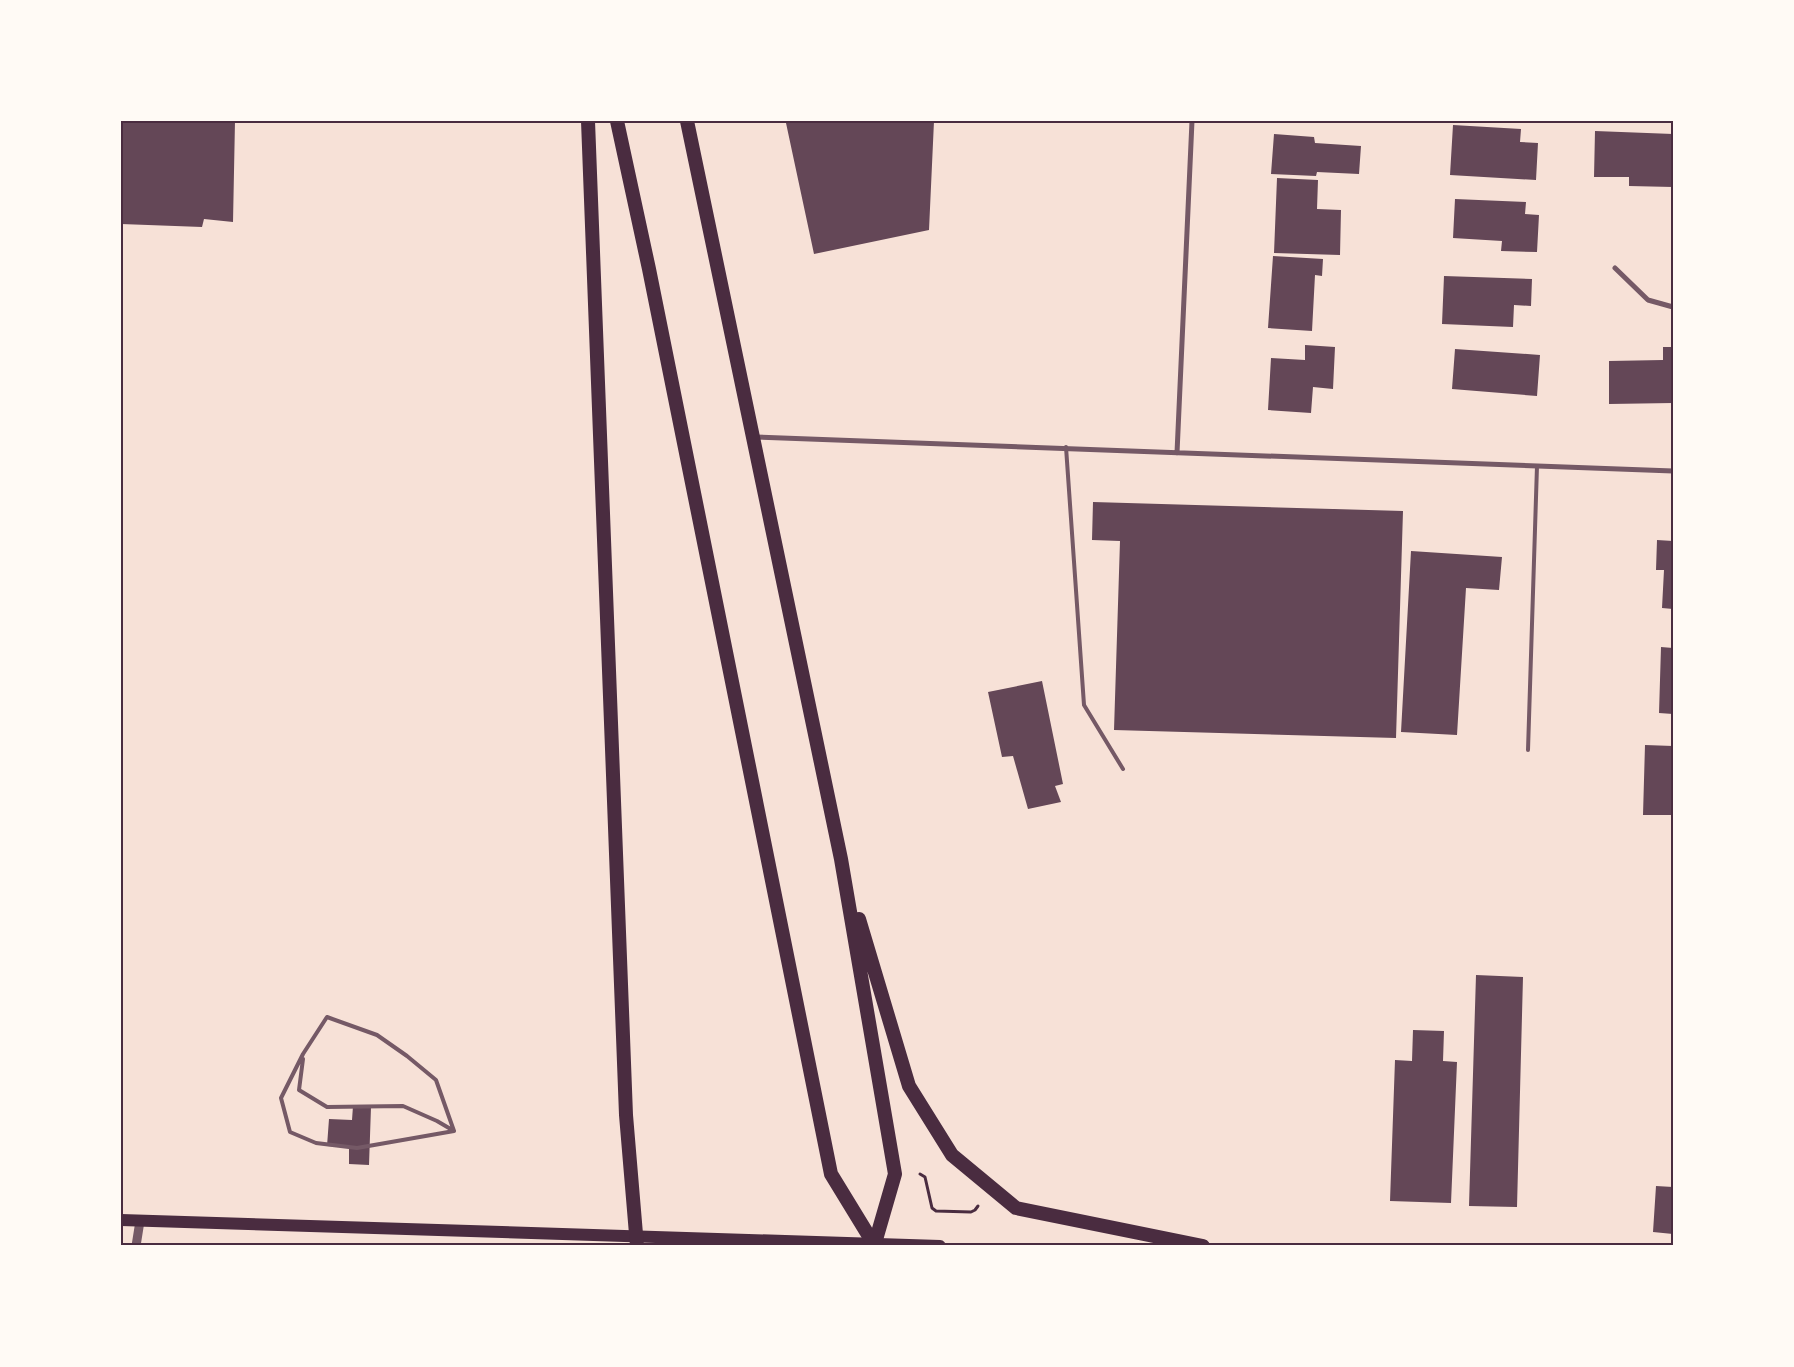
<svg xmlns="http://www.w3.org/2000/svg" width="1794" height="1367" font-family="'Source Sans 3',sans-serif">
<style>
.building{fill:#644757}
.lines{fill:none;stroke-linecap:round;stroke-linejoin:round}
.path{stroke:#4a2c40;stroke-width:3}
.service{stroke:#755966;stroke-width:4}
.minor{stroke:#755966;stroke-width:5}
.tertiary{stroke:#755966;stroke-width:9}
.primary{stroke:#4a2c40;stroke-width:12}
.trunk{stroke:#4a2c40;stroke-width:14}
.neatline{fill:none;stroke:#4a2c40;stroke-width:2}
</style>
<rect width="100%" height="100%" fill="#f7e1d7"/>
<path class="building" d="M121,121H235L233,222L204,219L202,227L121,224Z
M788,121H934L929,230L814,254L786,123Z
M1453,125L1521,129L1520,142L1538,143L1536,180L1450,175Z
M1595,131L1673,134V187L1629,186V177H1594Z
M1274,134L1314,137L1315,143L1361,146L1359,174L1317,172L1316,176L1271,174Z
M1277,178L1318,180L1317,209L1341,210L1340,255L1274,253Z
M1455,199L1526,202L1525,214L1539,215L1537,252L1501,251L1502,241L1453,238Z
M1273,256L1323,259L1322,276L1315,275L1312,331L1268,328Z
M1444,276L1532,279L1531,306L1514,305L1513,327L1442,324Z
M1305,345L1335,347L1333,389L1313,387L1311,413L1268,410L1271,358L1305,360Z
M1663,347H1673V403L1609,404V361L1663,360Z
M1455,349L1540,355L1537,396L1452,389Z
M1093,502L1403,511L1396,738L1114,730L1120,541L1092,540Z
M1657,540L1673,541V609L1662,608L1664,570H1656Z
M1411,551L1502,557L1499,590L1466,588L1457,735L1401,732Z
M1661,647L1673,648V714L1659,713Z
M1042,681L1063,784L1055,786L1061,802L1028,809L1013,756L1002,757L988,692Z
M1645,745L1673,746V815H1643Z
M1476,975L1523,977L1517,1207L1469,1206Z
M1413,1030L1444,1031L1443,1061L1457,1062L1451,1203L1390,1201L1395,1060L1412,1061Z
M353,1106L371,1107L369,1165L349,1164V1147L327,1146L329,1119L352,1120Z
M1656,1186L1673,1187V1234L1653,1232Z"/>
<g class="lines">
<path class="path" d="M920,1174L925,1177L932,1208L936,1211L971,1212L975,1210L978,1206"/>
<path class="service" d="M1066,447L1084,705L1123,769
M1528,750L1537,466
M327,1017L377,1035L407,1056L436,1080L454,1131L357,1148L316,1143L290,1132L281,1098L303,1054Z
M303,1059L299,1090L327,1107L403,1106L437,1121L454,1131"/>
<path class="minor" d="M1615,268L1648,300L1673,307
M754,437C1060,447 1366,460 1673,471
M1177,453L1192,121"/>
<path class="tertiary" d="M136,1246L140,1221"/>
<path class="primary" d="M121,1220L940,1246"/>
<path class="trunk" d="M588,121L626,1115L637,1246
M617,121L649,269L831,1174L875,1246
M687,121L841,859L895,1174L875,1243
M859,919L909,1086L952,1155L1016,1208L1203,1246"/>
</g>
<rect width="1794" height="1367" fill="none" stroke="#fffaf5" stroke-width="245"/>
<rect x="122" y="122" width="1550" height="1122" class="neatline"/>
</svg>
